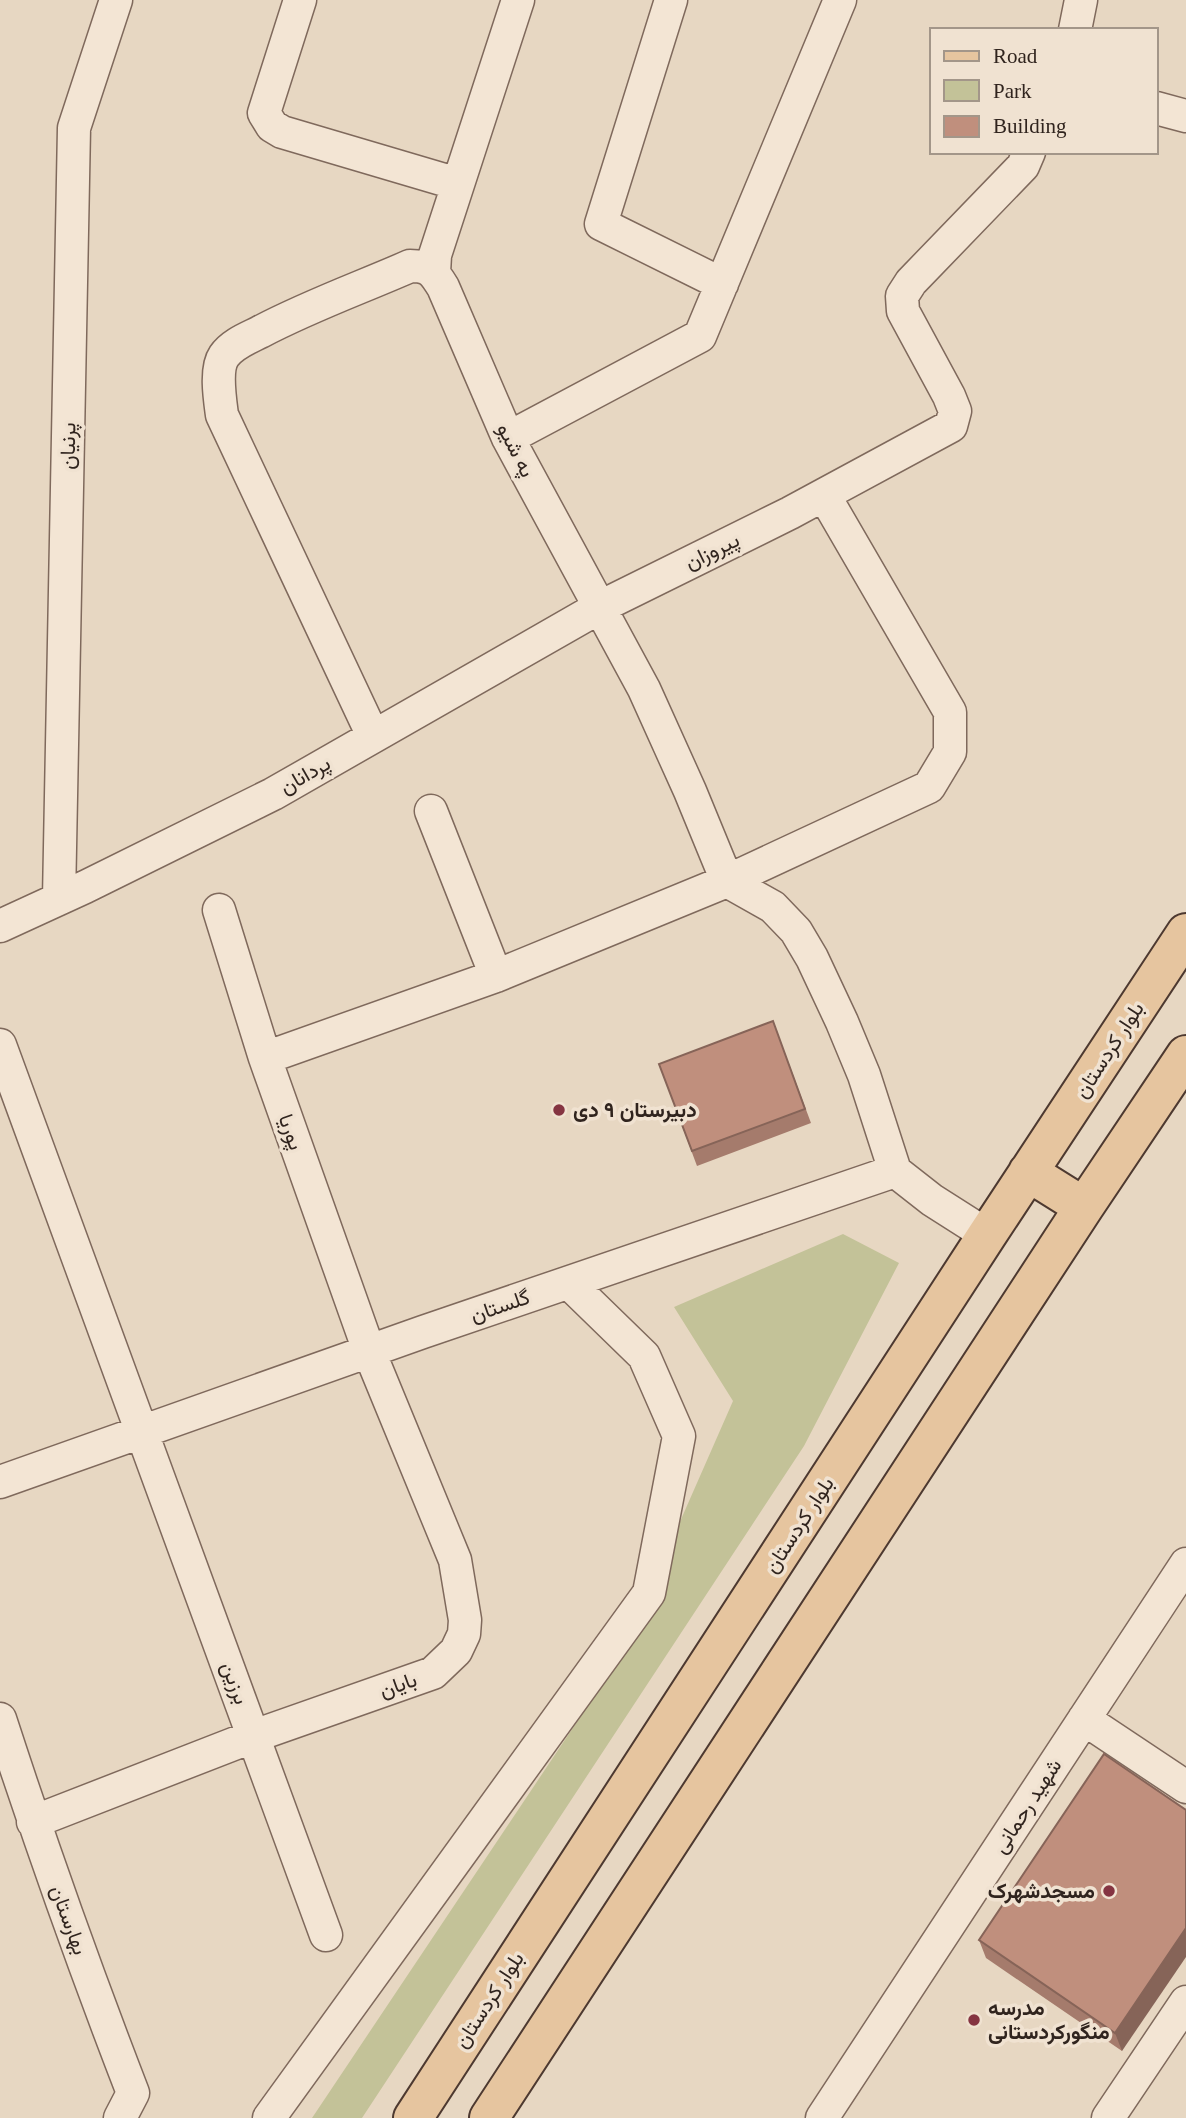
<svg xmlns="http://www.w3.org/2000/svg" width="1186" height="2118" font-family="'Times New Roman',Vazirmatn,serif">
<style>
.green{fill:#c3c298}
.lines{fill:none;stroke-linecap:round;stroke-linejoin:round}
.minor-casing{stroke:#7f695c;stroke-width:35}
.major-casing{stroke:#4d3930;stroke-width:42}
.minor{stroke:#f3e5d4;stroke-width:32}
.major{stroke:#e6c59f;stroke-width:38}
.wall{fill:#a57b6c}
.shaded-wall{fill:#866458}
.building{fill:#c08f7d;stroke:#866458;stroke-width:2}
.poi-dot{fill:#853441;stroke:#f0e2d1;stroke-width:2.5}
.labels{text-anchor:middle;stroke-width:7;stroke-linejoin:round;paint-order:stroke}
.street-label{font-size:21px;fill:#30241e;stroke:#f0e2d1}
.poi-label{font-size:21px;font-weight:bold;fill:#30241e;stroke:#f0e2d1;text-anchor:start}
</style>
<rect width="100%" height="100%" fill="#e7d7c2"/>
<path class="green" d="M843,1234L899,1263L804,1446L362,2118H312L621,1656L733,1401L674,1307Z"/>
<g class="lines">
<g class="minor-casing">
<path id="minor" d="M300,0L264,113L272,126L282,132L458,184
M671,0L601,224L722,284
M1075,30L1081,0
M1156,108L1186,116
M434,273L435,255L518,0
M508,438L700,336L840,0
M373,736L222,415C220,400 215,369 224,356C232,344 248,338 260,332C309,306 360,288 410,266C430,266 433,271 443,287L508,438L644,689L690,791L727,881L773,907L796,931L812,958L842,1022L864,1075L895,1171
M431,811L496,976
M59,899L74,128L116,0
M0,926L85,887L273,794L600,607L790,513L951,426L955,411L949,396L903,311L902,296L911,282L1023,166L1029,152
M0,1045L326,1935
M265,1058L496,976L727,881L929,787L950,752V712L824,495
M0,1482L423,1332L895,1171L932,1200L987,1235
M0,1719C41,1845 85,1969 133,2093L120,2118
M1084,1719L1186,1787
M33,1822L254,1736L433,1673L456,1651L464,1634L465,1620L455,1560L369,1351L265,1058L219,910
M269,2118L649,1593L679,1436L644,1356L569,1283
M822,2118L1186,1564
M1108,2118L1186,2002"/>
</g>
<g class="major-casing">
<path id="major" d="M1028,1172L1084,1207
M413,2118L987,1235L1186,933
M489,2118L1084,1207L1186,1055"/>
</g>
<use href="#minor" class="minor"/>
<use href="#major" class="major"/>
</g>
<path class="wall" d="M773,1021L811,1123L697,1166L659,1064Z
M1186,1810L1122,2051L986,1958L979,1940Z"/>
<path class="shaded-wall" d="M1186,1928V1957L1122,2051L1115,2033Z"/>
<path class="building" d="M773,1021L805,1109L692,1151L659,1064Z
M1104,1754L1186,1810V1928L1115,2033L979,1940Z"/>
<g class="poi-dot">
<circle cx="559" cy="1110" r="7"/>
<circle cx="1109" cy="1891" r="7"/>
<circle cx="974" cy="2020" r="7"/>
</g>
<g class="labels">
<g class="street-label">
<text transform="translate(68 446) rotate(-89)" y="7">پرنیان</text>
<text transform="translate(516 450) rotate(63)" y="7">په شیو</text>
<text transform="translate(712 551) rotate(-26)" y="7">پیروزان</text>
<text transform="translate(305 775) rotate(-30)" y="7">پردانان</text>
<text transform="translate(1109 1050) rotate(-57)" y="7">بلوار کردستان</text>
<text transform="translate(291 1132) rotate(70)" y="7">پوریا</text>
<text transform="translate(500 1306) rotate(-19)" y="7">گلستان</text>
<text transform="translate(799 1525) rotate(-57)" y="7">بلوار کردستان</text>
<text transform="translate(235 1683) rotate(70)" y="7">برزین</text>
<text transform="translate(398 1685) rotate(-20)" y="7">بایان</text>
<text transform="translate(1027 1806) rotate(-57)" y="7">شهید رحمانی</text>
<text transform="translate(69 1920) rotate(70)" y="7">بهارستان</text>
<text transform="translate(489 2000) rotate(-57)" y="7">بلوار کردستان</text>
</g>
<g class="poi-label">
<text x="573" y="1117">دبیرستان ۹ دی</text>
<text x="1095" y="1898" text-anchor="end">مسجدشهرک</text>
<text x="988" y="2015">مدرسه<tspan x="988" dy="24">منگورکردستانی</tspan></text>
</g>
</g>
<rect x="930" y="28" width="228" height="126" fill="#f0e2d1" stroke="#a39689" stroke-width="2"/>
<rect x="944" y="51" width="35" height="10" fill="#e6c59f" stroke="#a39689" stroke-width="2"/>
<text x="993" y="63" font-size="21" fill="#30241e">Road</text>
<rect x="944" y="80" width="35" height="21" fill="#c3c298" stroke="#a39689" stroke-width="2"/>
<text x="993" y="98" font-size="21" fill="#30241e">Park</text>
<rect x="944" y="116" width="35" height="21" fill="#c08f7d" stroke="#a39689" stroke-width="2"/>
<text x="993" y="133" font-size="21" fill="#30241e">Building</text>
</svg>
